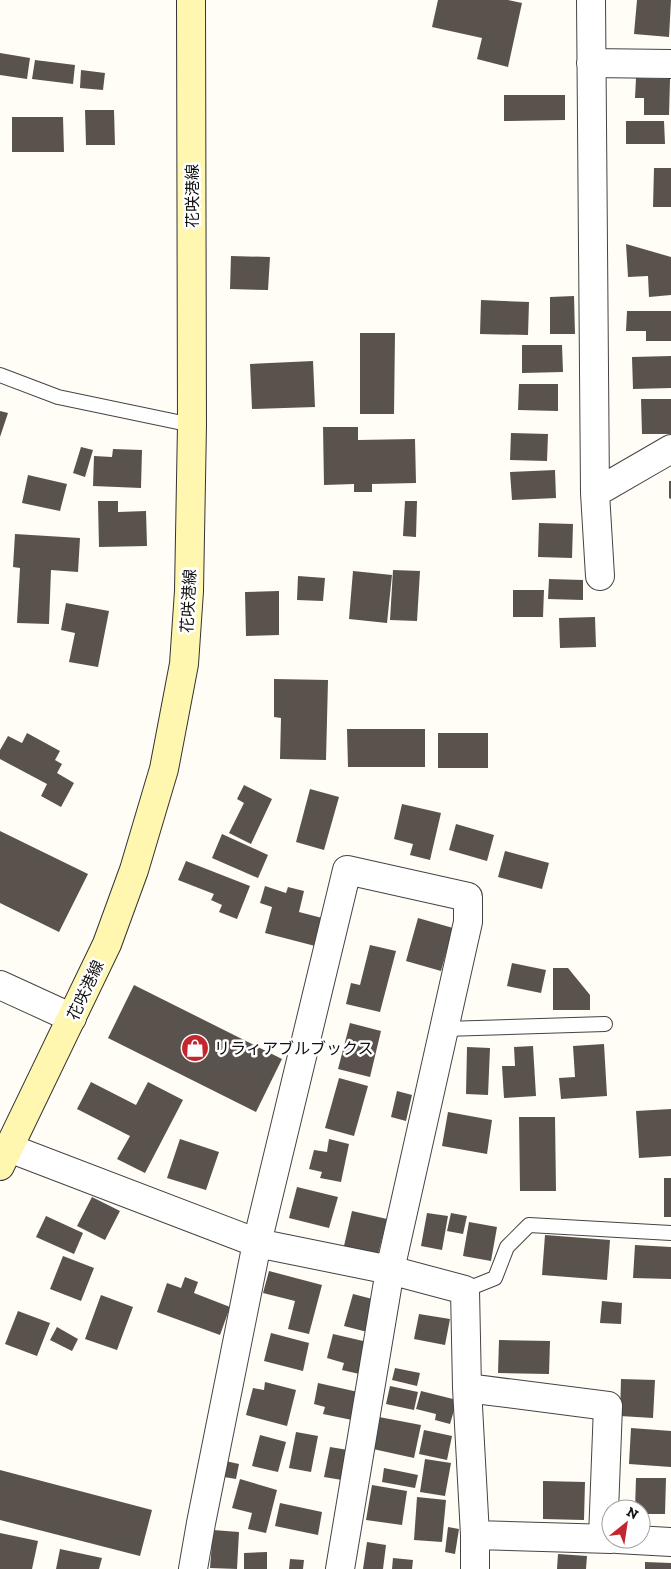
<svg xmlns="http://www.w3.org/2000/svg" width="671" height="1569" font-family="'Zilla Slab','Noto Sans JP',serif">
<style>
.building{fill:#5a524d}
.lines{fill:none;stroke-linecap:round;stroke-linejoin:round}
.service-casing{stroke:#444;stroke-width:16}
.minor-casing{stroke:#444;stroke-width:30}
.secondary-casing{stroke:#333;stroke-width:30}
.service{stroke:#fff;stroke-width:14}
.minor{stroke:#fff;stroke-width:28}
.secondary{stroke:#fff6b0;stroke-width:28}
.labels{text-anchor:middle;stroke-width:5;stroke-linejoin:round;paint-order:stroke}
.street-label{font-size:16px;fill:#111;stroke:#fff}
.poi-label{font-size:16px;fill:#111;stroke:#fff;text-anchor:start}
</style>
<rect width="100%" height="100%" fill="#fffdf5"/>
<path class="building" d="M438,0H508L522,3L508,67L477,59L482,38L432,27Z
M637,0H671L669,37L634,34Z
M0,53L30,58L27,79L0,75Z
M35,60L75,65L73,84L32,79Z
M81,70L105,73L103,90L80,88Z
M636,78L670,79L669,115H644V98H635Z
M504,95H565V120L504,121Z
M85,110H114L115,145H86Z
M12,117H63L64,152H12Z
M626,121H664L665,144H626Z
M654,168H671V207H653Z
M626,244L671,257V295L649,297L648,276L628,277Z
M231,256L270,257L268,290L230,289Z
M574,296L575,334H550V297Z
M481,300L529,302L528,335L480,334Z
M627,311H671V341H646V331H626Z
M360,333H395L394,414H360Z
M522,345H562L563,372L522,373Z
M671,356V388L633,389L632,357Z
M313,361L315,407L252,409L250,364Z
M519,384H558V411L518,410Z
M641,399H671V434H642Z
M0,411L8,413L0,437Z
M323,427H358V440L415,439L416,483L372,484V492H354V484L324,485Z
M511,433L548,434L547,461L510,460Z
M81,447L93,450L85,477L73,473Z
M113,449L142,450L141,488L93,486L94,456L112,457Z
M555,470L556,498L512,500L510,472Z
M28,475L67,484L60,511L22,503Z
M669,481H671V499L669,498Z
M98,501H118V512L146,511L147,546L99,547Z
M405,501H417L416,537L403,536Z
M539,523L573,524L572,558L538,557Z
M15,534L80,538L78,572L51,570L49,624L17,623L20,568L13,567Z
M393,570L420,571L417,621L390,620Z
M353,571L392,575L387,623L349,619Z
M298,576L325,578L323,601L297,600Z
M549,579L583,580V600L548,599Z
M513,590H544L543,617H513Z
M279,591V635L246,636L245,592Z
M66,603L109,611L98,667L69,662L75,633L61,630Z
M595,617L596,647L560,648L559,618Z
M274,679L328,680L326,760L280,759L281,718L274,717Z
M347,729H425V767H348Z
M27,733L60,751L55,760L62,764L57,773L74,783L61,807L41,796L47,784L0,759V750L8,736L22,743Z
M438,733H488V768H438Z
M244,785L272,799L251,844L229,833L244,803L237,799Z
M310,789L339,797L324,850L296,842Z
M402,804L441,813L430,860L410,855L413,844L394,839Z
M456,824L494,835L487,861L449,850Z
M0,831L88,874L59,932L0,903Z
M222,834L268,855L258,878L212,858Z
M505,851L549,863L542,889L498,877Z
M186,861L250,886L237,919L219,912L222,905L211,900L214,894L178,880Z
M265,886L286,893L288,887L304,891L299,912L326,919L319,947L265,933L272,907L260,903Z
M418,918L453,928L441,971L406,961Z
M370,945L396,951L380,1012L346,1004L351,983L360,985Z
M512,963L546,970L541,993L507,986Z
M553,968H568L590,995V1010H553Z
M134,985L282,1059L256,1112L108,1038Z
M350,1023L381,1031L370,1077L338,1069Z
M604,1044L607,1096L561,1099L559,1078L575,1077L573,1046Z
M533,1046L536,1096L504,1098L502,1066H515L514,1047Z
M467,1047L490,1048L488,1095L466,1094Z
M339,1078L368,1086L354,1136L325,1128Z
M91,1082L136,1105L148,1082L183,1100L145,1173L117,1159L130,1136L77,1109Z
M397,1091L412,1095L406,1121L391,1117Z
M671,1109V1156L639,1158L636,1111Z
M448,1112L492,1120L487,1154L442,1146Z
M519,1117H555L556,1191H520Z
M180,1139L219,1152L206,1190L167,1178Z
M329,1139L349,1144L341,1182L320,1178L322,1172L309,1169L314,1150L327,1152Z
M664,1178H671V1217H664Z
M297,1187L338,1197L329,1228L289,1218Z
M92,1197L120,1211L105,1240L77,1226Z
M352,1211L387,1219L378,1254L344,1246Z
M427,1213L448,1216L442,1250L421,1246Z
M451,1213L467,1216L463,1234L447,1231Z
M46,1216L83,1233L74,1254L36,1237Z
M469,1222L497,1227L491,1261L463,1256Z
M545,1235L610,1240L607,1280L542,1275Z
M635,1245L671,1247V1279L633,1278Z
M63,1256L94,1268L81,1301L50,1289Z
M269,1271L322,1285L309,1334L288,1329L295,1301L263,1293Z
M185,1277L198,1282L194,1293L230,1307L220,1335L157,1312L167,1283L181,1288Z
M353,1294L384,1302L375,1334L344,1326Z
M101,1295L133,1307L117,1350L85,1339Z
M602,1301L622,1303L621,1324L600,1323Z
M18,1311L50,1323L37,1356L5,1344Z
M419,1314L450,1319L445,1345L414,1339Z
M57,1327L78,1339L72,1351L50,1340Z
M271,1333L309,1343L303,1371L264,1361Z
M333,1334L376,1344L368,1376L342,1370L344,1363L327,1358Z
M499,1340L550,1341L549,1374L498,1373Z
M395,1368L420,1373L417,1386L392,1380Z
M621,1379L655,1380L653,1418L620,1416Z
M265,1382L296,1390L287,1426L246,1415L253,1388L264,1390Z
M318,1383L358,1392L352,1420L323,1414L325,1407L314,1404Z
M390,1386L418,1392L414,1410L386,1404Z
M421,1391L457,1400L450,1424L435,1420L436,1414L416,1409Z
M379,1417L421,1425L414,1458L373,1449Z
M631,1428L671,1431V1467L629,1464Z
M424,1430L452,1436L447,1460L419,1454Z
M296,1432L318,1436L311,1472L289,1468Z
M260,1435L286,1442L278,1472L252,1466Z
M330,1447L348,1450L342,1480L324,1477Z
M425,1459L451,1463L445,1496L420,1492Z
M221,1460L239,1464L236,1479L218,1476Z
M384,1468L418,1475L415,1488L382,1482Z
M0,1470L152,1510L140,1556L0,1520Z
M636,1478H666L665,1514H641V1509H635Z
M240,1479L277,1490L266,1533L248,1529L252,1513L232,1508Z
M543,1481L585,1482L584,1520L543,1519Z
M372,1485L407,1491L402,1525L366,1520Z
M417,1497L446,1500L442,1542L414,1540Z
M280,1503L322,1512L318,1535L275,1526Z
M448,1527L459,1529L455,1554L445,1552Z
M213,1530L239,1532L237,1569L210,1568Z
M0,1533L38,1541L32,1569H0Z
M367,1542L386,1545L383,1569H363Z
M60,1549L102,1558L99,1569H56Z
M267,1552V1569H244V1553Z
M558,1554L587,1556L586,1569H557Z
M393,1558L413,1560L412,1569H392Z
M290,1559L304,1560L303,1569H289Z
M645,1562L671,1563V1569H645Z"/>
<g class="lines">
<g class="service-casing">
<path id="service" d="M0,375L58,397L192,425
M444,1029L605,1024
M465,1290L495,1278L507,1247L529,1225L671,1233"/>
</g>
<g class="minor-casing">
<path id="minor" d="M591,0L595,493L600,576
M591,63L671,64
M595,493L671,449
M0,985L72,1018
M9,1148L257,1243L390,1270L465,1290L467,1388L475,1535V1569
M467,1388L608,1406L603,1538
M475,1535L611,1539
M617,1539L671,1542
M193,1569L201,1523L257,1243L347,870L468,897V922L390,1270L340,1569"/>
</g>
<g class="secondary-casing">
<path id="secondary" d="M0,1166L107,944L134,870L164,769L184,664L189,591L192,425L191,0"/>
</g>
<use href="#service" class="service"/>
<use href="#minor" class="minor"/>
<use href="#secondary" class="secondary"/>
</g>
<defs>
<g id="shop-disc" transform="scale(1.4375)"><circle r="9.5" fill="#c4262e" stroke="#fff"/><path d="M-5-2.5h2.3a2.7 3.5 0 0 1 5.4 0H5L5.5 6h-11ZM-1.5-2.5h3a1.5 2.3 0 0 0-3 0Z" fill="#fff"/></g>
</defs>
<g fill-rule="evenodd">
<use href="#shop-disc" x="195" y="1048"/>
</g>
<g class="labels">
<g class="street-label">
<text transform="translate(192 196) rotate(-90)" y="6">花咲港線</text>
<text transform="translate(188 601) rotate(-87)" y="6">花咲港線</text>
<text transform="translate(85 990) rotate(-65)" y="6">花咲港線</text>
</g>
<g class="poi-label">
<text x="214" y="1054">リラィアブルブックス</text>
</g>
</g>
<g transform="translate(626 1524) rotate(30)"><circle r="24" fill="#ffffff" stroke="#a0a0a0"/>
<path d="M0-4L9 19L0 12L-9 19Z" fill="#c4262e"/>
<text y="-8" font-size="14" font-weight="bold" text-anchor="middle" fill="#111111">N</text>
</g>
</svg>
